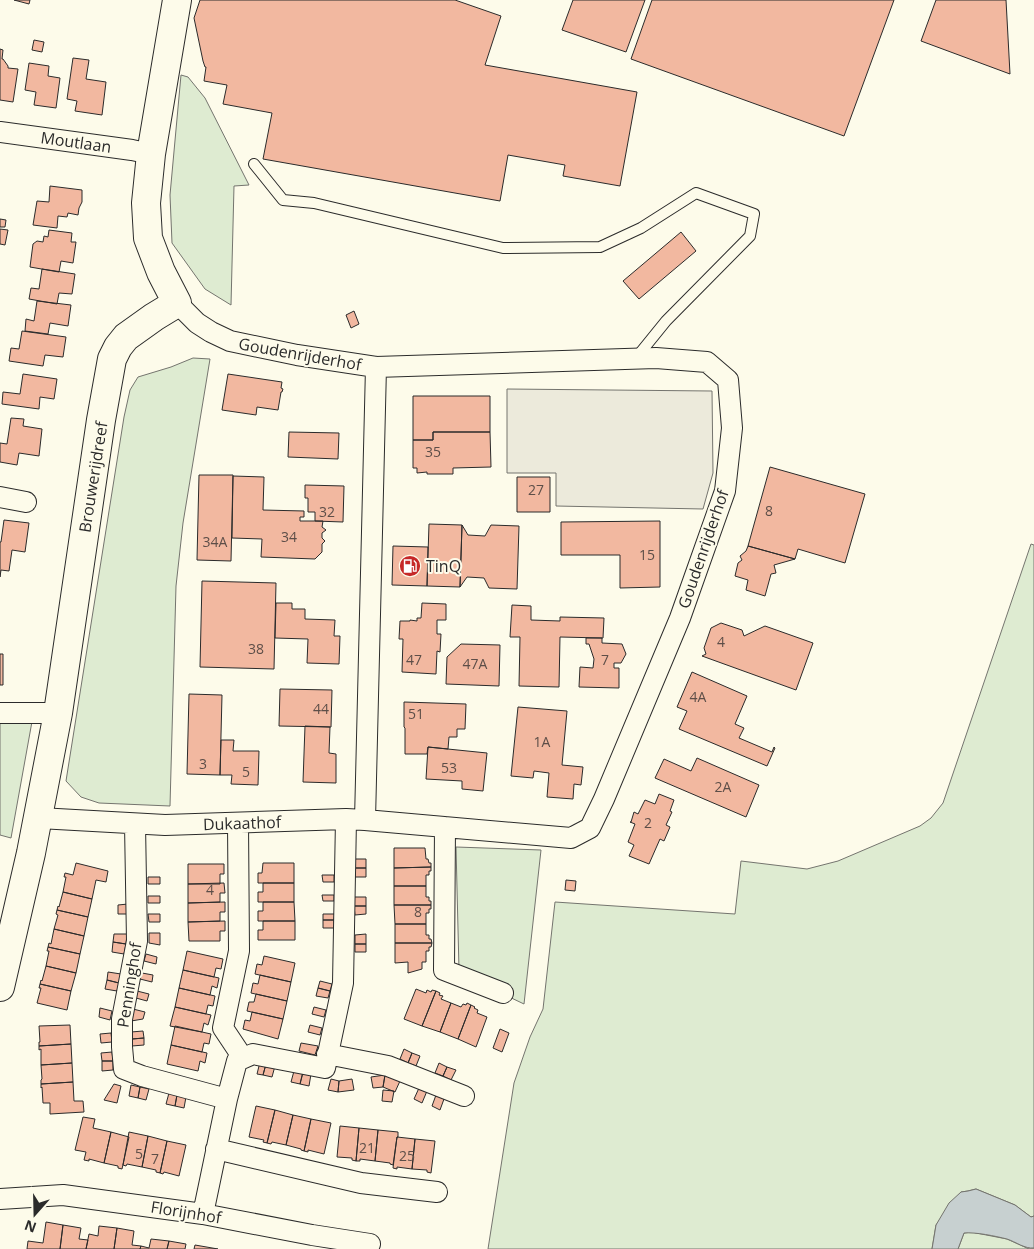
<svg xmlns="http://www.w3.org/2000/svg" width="1034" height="1249" font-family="'Open Sans',sans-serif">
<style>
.green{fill:#deebd1;stroke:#74746e}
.parking{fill:#eceadb;stroke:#74746e}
.water{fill:#c7d0d0;stroke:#74746e}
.building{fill:#f2b8a0;stroke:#2b2b2b}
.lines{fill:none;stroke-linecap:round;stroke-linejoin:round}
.lane-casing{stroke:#2b2b2b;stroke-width:12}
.street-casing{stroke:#2b2b2b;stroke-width:22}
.secondary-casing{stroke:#2b2b2b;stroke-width:30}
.lane{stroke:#fdfbea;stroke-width:10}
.street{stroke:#fdfbea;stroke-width:20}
.secondary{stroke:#fdfbea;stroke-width:28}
.labels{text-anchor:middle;stroke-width:4;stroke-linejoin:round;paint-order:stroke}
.number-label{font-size:14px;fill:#5d4e48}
.street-label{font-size:16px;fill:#2b2b2b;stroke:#fdfbea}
.poi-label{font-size:16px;fill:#2b2b2b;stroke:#fdfbea;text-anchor:start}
</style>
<rect width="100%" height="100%" fill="#fdfbea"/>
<path class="green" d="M181,75L188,77L205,98L249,185L234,186L231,305L205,289L172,243L170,195Z
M193,358L210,359L183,523L176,586L170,806L99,803L81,797L66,781L124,417L130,390L138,377L171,367Z
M1031,544L1034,545V1216L1031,1217L1015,1205L976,1189L968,1191L961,1192L936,1225L932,1249H488L514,1083L530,1037L543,1009L555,902L735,914L741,861L807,869L838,861L920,826L931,818L943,803Z
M0,716H33L11,838L0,835Z
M456,847L541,850L524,1004L463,975L459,970Z
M971,1232L1007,1239L1029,1249H1034H958L964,1233Z"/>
<path class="parking" d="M507,389L712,391L713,473L703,509L556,506V473H507Z"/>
<path class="water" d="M976,1189L1015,1205L1031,1217L1034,1216V1248C1025,1249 1016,1242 1007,1239C995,1236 976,1232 964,1233L958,1249H932L936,1225L949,1203L961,1192L968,1191Z"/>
<path class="building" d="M14,0H30L29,4Z
M200,0H455L501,16L485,65L637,92L620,186L563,176L565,165L508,155L500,201L263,159L272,113L223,104L227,85L204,81L206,67H205L203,61L194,18Z
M573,0H645L626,52L562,30Z
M652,0H894L844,136L631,59Z
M936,0H1006L1010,74L921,41Z
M34,40L44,42L42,52L32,50Z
M0,49L3,50L2,59H3L8,66V68L18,69L13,102L0,100Z
M73,58L89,60L86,79L106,82L102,115L75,111L77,101L67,99Z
M29,63L49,66L48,76L60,78L56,108L34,105L36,92L25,90Z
M50,186L82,190V202L79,208L78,215L68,213L67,217L58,216L57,228L33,225L37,201L49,202Z
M0,219L6,220L5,227H0Z
M0,229L8,230L5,245L0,244Z
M49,230L72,233L71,242H76L73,263L61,261L59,272L30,267L33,244L37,241L43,242L44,236L48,237Z
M681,232L696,251L639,299L623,281Z
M42,269L75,274L72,294L59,293L57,304L29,299L31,288L39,289Z
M37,301L71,305L68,326L50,323L48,334L25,331L26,319L34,321Z
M354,311L359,324L351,328L346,315Z
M22,331L66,337L63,357L45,355L43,366L9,361L11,348L19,349Z
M23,374L57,379L54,399L40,397L39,409L2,404L3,392L20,394Z
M228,374L282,382L281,388L283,389L282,392H281L278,410L257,407L256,415L222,410Z
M413,396H490V432H433V440H413Z
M11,418L24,419L23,426L42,429L39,456L19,453L17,465L0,462V443L7,444Z
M289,432L339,433L338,459L288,457Z
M433,432H490L491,467L453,468V474H427V472L417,473V468H413V440H433Z
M770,467L865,494L845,563L798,549L795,559L748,546Z
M199,475H233L231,561L197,560Z
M233,476L264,477L263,510L304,511V517H300V521H323L322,527L326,530L322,533V538L325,541L322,544V552L315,559L261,557L262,539L232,538Z
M517,477H550V512H517Z
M305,485L344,486L343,522L315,521V512H308V498H305Z
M4,520L29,523L25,552L12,550L9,571L1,570L0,577V542H1Z
M660,521V587L620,588V555H561V522Z
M429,524L462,525L460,587L427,586Z
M462,525L468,535L485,536L491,525L519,526L517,589L489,588L484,578L467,577L460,587Z
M393,546L428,547L427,586L392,585Z
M748,546L795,559L774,565L776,573L771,574L765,596L746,590L748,580L735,576L738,563L742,560L740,556L746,551Z
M202,581L276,583L274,669L200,667Z
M276,603H292V609H305V619L335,620L334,636H340L339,664L307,663L308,639L275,638Z
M422,603L446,604V620H437V634H441L440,652L437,651L436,674L402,672L403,639H399L400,621H410V620L417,621V618H421Z
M512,605L531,606V620L560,621V617L604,618L603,638L560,637L559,687L519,686L520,637H510Z
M721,623L742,630L744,636L765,626L813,643L796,690L702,656L706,654L704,648L711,628Z
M586,638H602V643L622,644L626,654L621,663H614V668H619V688L579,687L580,667L593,668L594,659L589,644H586Z
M461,644L500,645L499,686L446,684L447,657Z
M0,654H3V685H0Z
M692,672L747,696L735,724L744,728L739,738L772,752L774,747L775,748L767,766L679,729L687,711L677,707Z
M280,689L332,690L331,727L279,726Z
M189,694L222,695L220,775L187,774Z
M404,702L466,704L465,729H457V737H449L448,749L428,747L427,754H405V728L404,727Z
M518,707L567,711L562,765L583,767L581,785L574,784L573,799L547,797L549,773L534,771L533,778L511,776Z
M305,726L330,727L329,753L336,754V783L303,782Z
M221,740H234L233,751H259L258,785L231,784L232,775H220Z
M428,747L487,753L483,791L462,789V781L426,779Z
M697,758L759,785L746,817L655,778L664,759L691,771Z
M659,794L674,800L670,811L672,812L666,825L670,827L664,841L660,839L649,864L629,856L634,845L628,842L635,824L630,822H631L634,812L638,814L645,800L655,804Z
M394,848H425L426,859H428L429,863H431V867L394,868Z
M354,859H366V868H354Z
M76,863L108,871L106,882L96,880L92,899L63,892L66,877H64L65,873L73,875Z
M263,863H294V883H258V873H262Z
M188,864H224V874H220V884H188Z
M431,867V871H429V875H426V886H394V868Z
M354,868H366V877H354Z
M322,875H334V882H323Z
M148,877H160V884H148Z
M566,880L576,881L575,891L565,890Z
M224,883L225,893H220V902L188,903V884Z
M263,883H294V902H258V892H263Z
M394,886H426V897H429V901H431V905H394Z
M63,892L92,899L88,917L57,910L58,906L59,907Z
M322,895H334V901H323Z
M148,896H160V903H148Z
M354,897H366V906H354Z
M225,902V912H220V921L188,922V903Z
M263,902H294L295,921H258V911H263Z
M128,904V914H118V905Z
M394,905H431V909H429V913H426V924H395Z
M354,906H366V914L355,915Z
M57,910L88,917L84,936L54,929L58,915L56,914Z
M148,914H160V922H149Z
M323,914H335L334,920H323Z
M323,920H334L335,928H323Z
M225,921V931H220V941H189L188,922Z
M263,921H295V940H258V930H263Z
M395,924H426V935H429V939H431L432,943H395Z
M54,929L84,936L80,954L48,947L49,943L51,944Z
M149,933H160V945L149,943Z
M114,934H127L126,944L113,942Z
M366,934V944H355V935Z
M113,942L126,944L124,954L112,952Z
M395,943H432L431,947H429V951H426V962H422V969L408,973V962L395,963Z
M355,944H366V952H355Z
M48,947L80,954L76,973L46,966L49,951H47Z
M187,951L223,959L221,969L216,968L214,977L183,970Z
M146,954L157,957L156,964L144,961Z
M264,956L295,963L291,982L255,974L257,964L262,965Z
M46,966L76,973L71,991L40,984L41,980L42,981Z
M183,970L219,978L217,988L212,986L210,995L179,988Z
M108,972L121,974L119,983L107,980Z
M142,973L153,975L152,982L140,979Z
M260,975L291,982L287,1001L251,993L253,983L258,984Z
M107,980L119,983L117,991L105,989Z
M320,981L332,984L330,991L318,988Z
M40,984L71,991L67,1010L37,1003L41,988H39Z
M179,988L215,996L213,1006L208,1005L206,1014L175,1007Z
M318,988L330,991L328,998L316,996Z
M416,989L426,993L427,990L431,992L432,990L436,991L422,1026L404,1019Z
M137,991L149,994L147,1001L136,998Z
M436,991L440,993L439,995L443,996L441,999L451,1003L440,1032L422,1026Z
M256,994L287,1001L283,1019L247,1011L249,1002H254Z
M451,1003L461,1007L463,1004L466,1005L467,1003L471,1005L458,1039L440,1032Z
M471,1005L475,1007L474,1008L478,1010L477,1013L487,1017L476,1047L458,1039Z
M175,1007L211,1015L208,1025L204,1023L202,1032L170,1026Z
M314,1007L326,1010L324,1017L312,1014Z
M100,1008L112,1011L110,1020L99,1017Z
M133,1009L145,1012L143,1019L131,1021Z
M252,1012L283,1019L278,1039L243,1029L245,1020L250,1021Z
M70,1025L71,1044L39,1046V1042H40L39,1026Z
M310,1025L322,1028L320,1035L308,1032Z
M175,1026L211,1034L209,1044L204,1043L202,1052L171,1045Z
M500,1029L509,1033L502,1052L493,1048Z
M143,1031L144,1038L132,1039L131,1032Z
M111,1033L112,1042L101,1043L100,1034Z
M144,1038V1045L132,1046V1039Z
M301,1043L318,1046L315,1055L299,1051Z
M71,1044L72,1063L41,1065V1049L39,1050V1046Z
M171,1045L207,1053L205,1063L200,1061L198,1071L167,1064Z
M404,1049L412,1053L408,1063L400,1059Z
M112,1052L113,1061H102L101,1053Z
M412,1053L420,1056L416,1066L408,1063Z
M102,1061H113V1070L102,1071Z
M260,1062L266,1064L263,1075L257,1074Z
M72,1063L73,1082L41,1084V1080L42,1079L41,1065Z
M439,1063L447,1067L443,1076L435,1073Z
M266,1064L275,1066L272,1077L263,1075Z
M447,1067L456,1070L451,1080L443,1076Z
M294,1071L303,1072L300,1084L291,1082Z
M303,1072L311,1074L309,1086L300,1084Z
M385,1075L400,1081L395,1092L383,1087Z
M385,1075L383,1087L373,1088L371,1077Z
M331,1079L339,1081L338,1092L328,1090Z
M352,1079L354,1090L338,1092L339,1081Z
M73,1082L74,1101H83L84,1112L50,1114V1103H43L42,1087L41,1088V1084Z
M114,1084L121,1086L117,1103L104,1100Z
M131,1085L140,1087L138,1098L129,1096Z
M140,1087L149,1089L146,1100L138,1098Z
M419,1088L427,1091L422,1103L414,1099Z
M383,1090L394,1091L392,1102L382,1101Z
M169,1093L177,1095L175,1106L166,1104Z
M177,1095L186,1097L184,1108L175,1106Z
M436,1095L444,1099L440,1110L432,1106Z
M256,1106L275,1110L267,1143L263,1142L264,1140L249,1137Z
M275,1110L293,1115L286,1145L272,1142L271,1144L267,1143Z
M293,1115L311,1119L304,1151L301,1150V1149L286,1145Z
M83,1117L95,1119L93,1128L111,1132L104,1163L89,1159V1161L84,1160L86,1152L75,1150Z
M311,1119L331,1123L324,1154L308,1150V1152L304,1151Z
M340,1126L359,1128L356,1161L352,1160V1158L337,1157Z
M359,1128L378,1130L375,1161L360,1159V1161H356Z
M378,1130L398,1132V1137H397L393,1165L390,1164V1163L375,1161Z
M111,1132L129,1137L122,1169L118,1168V1166L104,1163Z
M129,1132L148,1136L142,1167L127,1164L126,1166L123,1165Z
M148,1136L167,1141L160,1173L156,1172V1170L142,1167Z
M397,1137L415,1139L412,1169L397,1167V1169L393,1168Z
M415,1139L435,1141L431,1173L427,1172V1170L412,1169Z
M167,1141L186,1145L179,1176L164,1172L163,1174L160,1173Z
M46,1222L63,1225L60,1249H27L28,1241L43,1243Z
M63,1225L81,1228L79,1239L88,1240L86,1249H60Z
M99,1226L117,1228L114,1249H86L89,1234L98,1236Z
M117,1228L134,1231L132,1245L141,1246L140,1249H114Z
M151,1239L169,1241L167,1249H140L141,1246L149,1248Z
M169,1241L186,1244L185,1249H167Z
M195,1245L218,1249H194Z"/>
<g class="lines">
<g class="lane-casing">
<path id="lane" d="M254,164L283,200L314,203L503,248L600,247L641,228L696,193L754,214L750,236L666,321L636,358"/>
</g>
<g class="street-casing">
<path id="street" d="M0,132L132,150L151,154
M0,497L26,502
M0,713H58
M39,818L165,825L346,819L365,820L571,838L590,828L604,799L680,618L725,491L732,428L728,380L707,362L656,358L376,367L297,355L230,341L211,332L197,323L177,303
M365,820L376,367
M238,823L239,951L223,1028L243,1058
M135,824L137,941L122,1019V1047L124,1069L142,1076L227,1099
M445,827L444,970L503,993
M327,1054L388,1066L464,1096
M216,1149L361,1183L437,1192
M0,1199L63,1195L203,1214L312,1235L370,1244
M203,1214L227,1099L237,1061L253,1054L325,1068L343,983L346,819"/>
</g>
<g class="secondary-casing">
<path id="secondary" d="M0,987L31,853L58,713L101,420L112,359L118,347L126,337L154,317L177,303L161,272L148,238L146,203L151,154L177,0"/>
</g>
<use href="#lane" class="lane"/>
<use href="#street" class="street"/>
<use href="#secondary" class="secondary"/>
</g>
<defs>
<g id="fuel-disc" transform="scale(1.125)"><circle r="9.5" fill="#c62828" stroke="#fdfbea"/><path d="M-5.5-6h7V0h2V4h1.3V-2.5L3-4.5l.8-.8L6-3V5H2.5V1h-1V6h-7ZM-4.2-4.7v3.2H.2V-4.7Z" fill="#fff"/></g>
</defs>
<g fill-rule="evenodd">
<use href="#fuel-disc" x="410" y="566"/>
</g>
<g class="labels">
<g class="number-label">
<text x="433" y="457">35</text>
<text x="536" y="495">27</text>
<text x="769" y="516">8</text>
<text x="327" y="517">32</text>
<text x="289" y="542">34</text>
<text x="215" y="547">34A</text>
<text x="647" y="560">15</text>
<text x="721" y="647">4</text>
<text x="256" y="654">38</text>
<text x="414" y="665">47</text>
<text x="605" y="665">7</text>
<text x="475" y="669">47A</text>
<text x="698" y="702">4A</text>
<text x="321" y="714">44</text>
<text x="416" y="719">51</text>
<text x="542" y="747">1A</text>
<text x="203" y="769">3</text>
<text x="449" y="773">53</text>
<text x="246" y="777">5</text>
<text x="723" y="792">2A</text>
<text x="648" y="828">2</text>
<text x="210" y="895">4</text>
<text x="418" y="917">8</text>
<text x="367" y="1153">21</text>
<text x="139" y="1159">5</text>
<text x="407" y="1161">25</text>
<text x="155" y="1164">7</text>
</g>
<g class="street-label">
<text transform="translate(76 142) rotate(8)" y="6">Moutlaan</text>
<text transform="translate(300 354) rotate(10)" y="6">Goudenrijderhof</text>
<text transform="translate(93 477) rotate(-81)" y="6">Brouwerijdreef</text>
<text transform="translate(703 549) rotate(-71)" y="6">Goudenrijderhof</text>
<text transform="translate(242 823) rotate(-2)" y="6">Dukaathof</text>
<text transform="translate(129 985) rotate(-81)" y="6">Penninghof</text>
<text transform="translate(186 1212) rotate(9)" y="6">Florijnhof</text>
</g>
<g class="poi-label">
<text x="426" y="572">TinQ</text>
</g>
</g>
<g transform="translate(35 1214) rotate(200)" stroke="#fdfbea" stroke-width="4" paint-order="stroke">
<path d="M0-4L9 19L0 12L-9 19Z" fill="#2b2b2b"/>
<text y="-8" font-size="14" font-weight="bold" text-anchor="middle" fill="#2b2b2b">N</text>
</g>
</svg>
